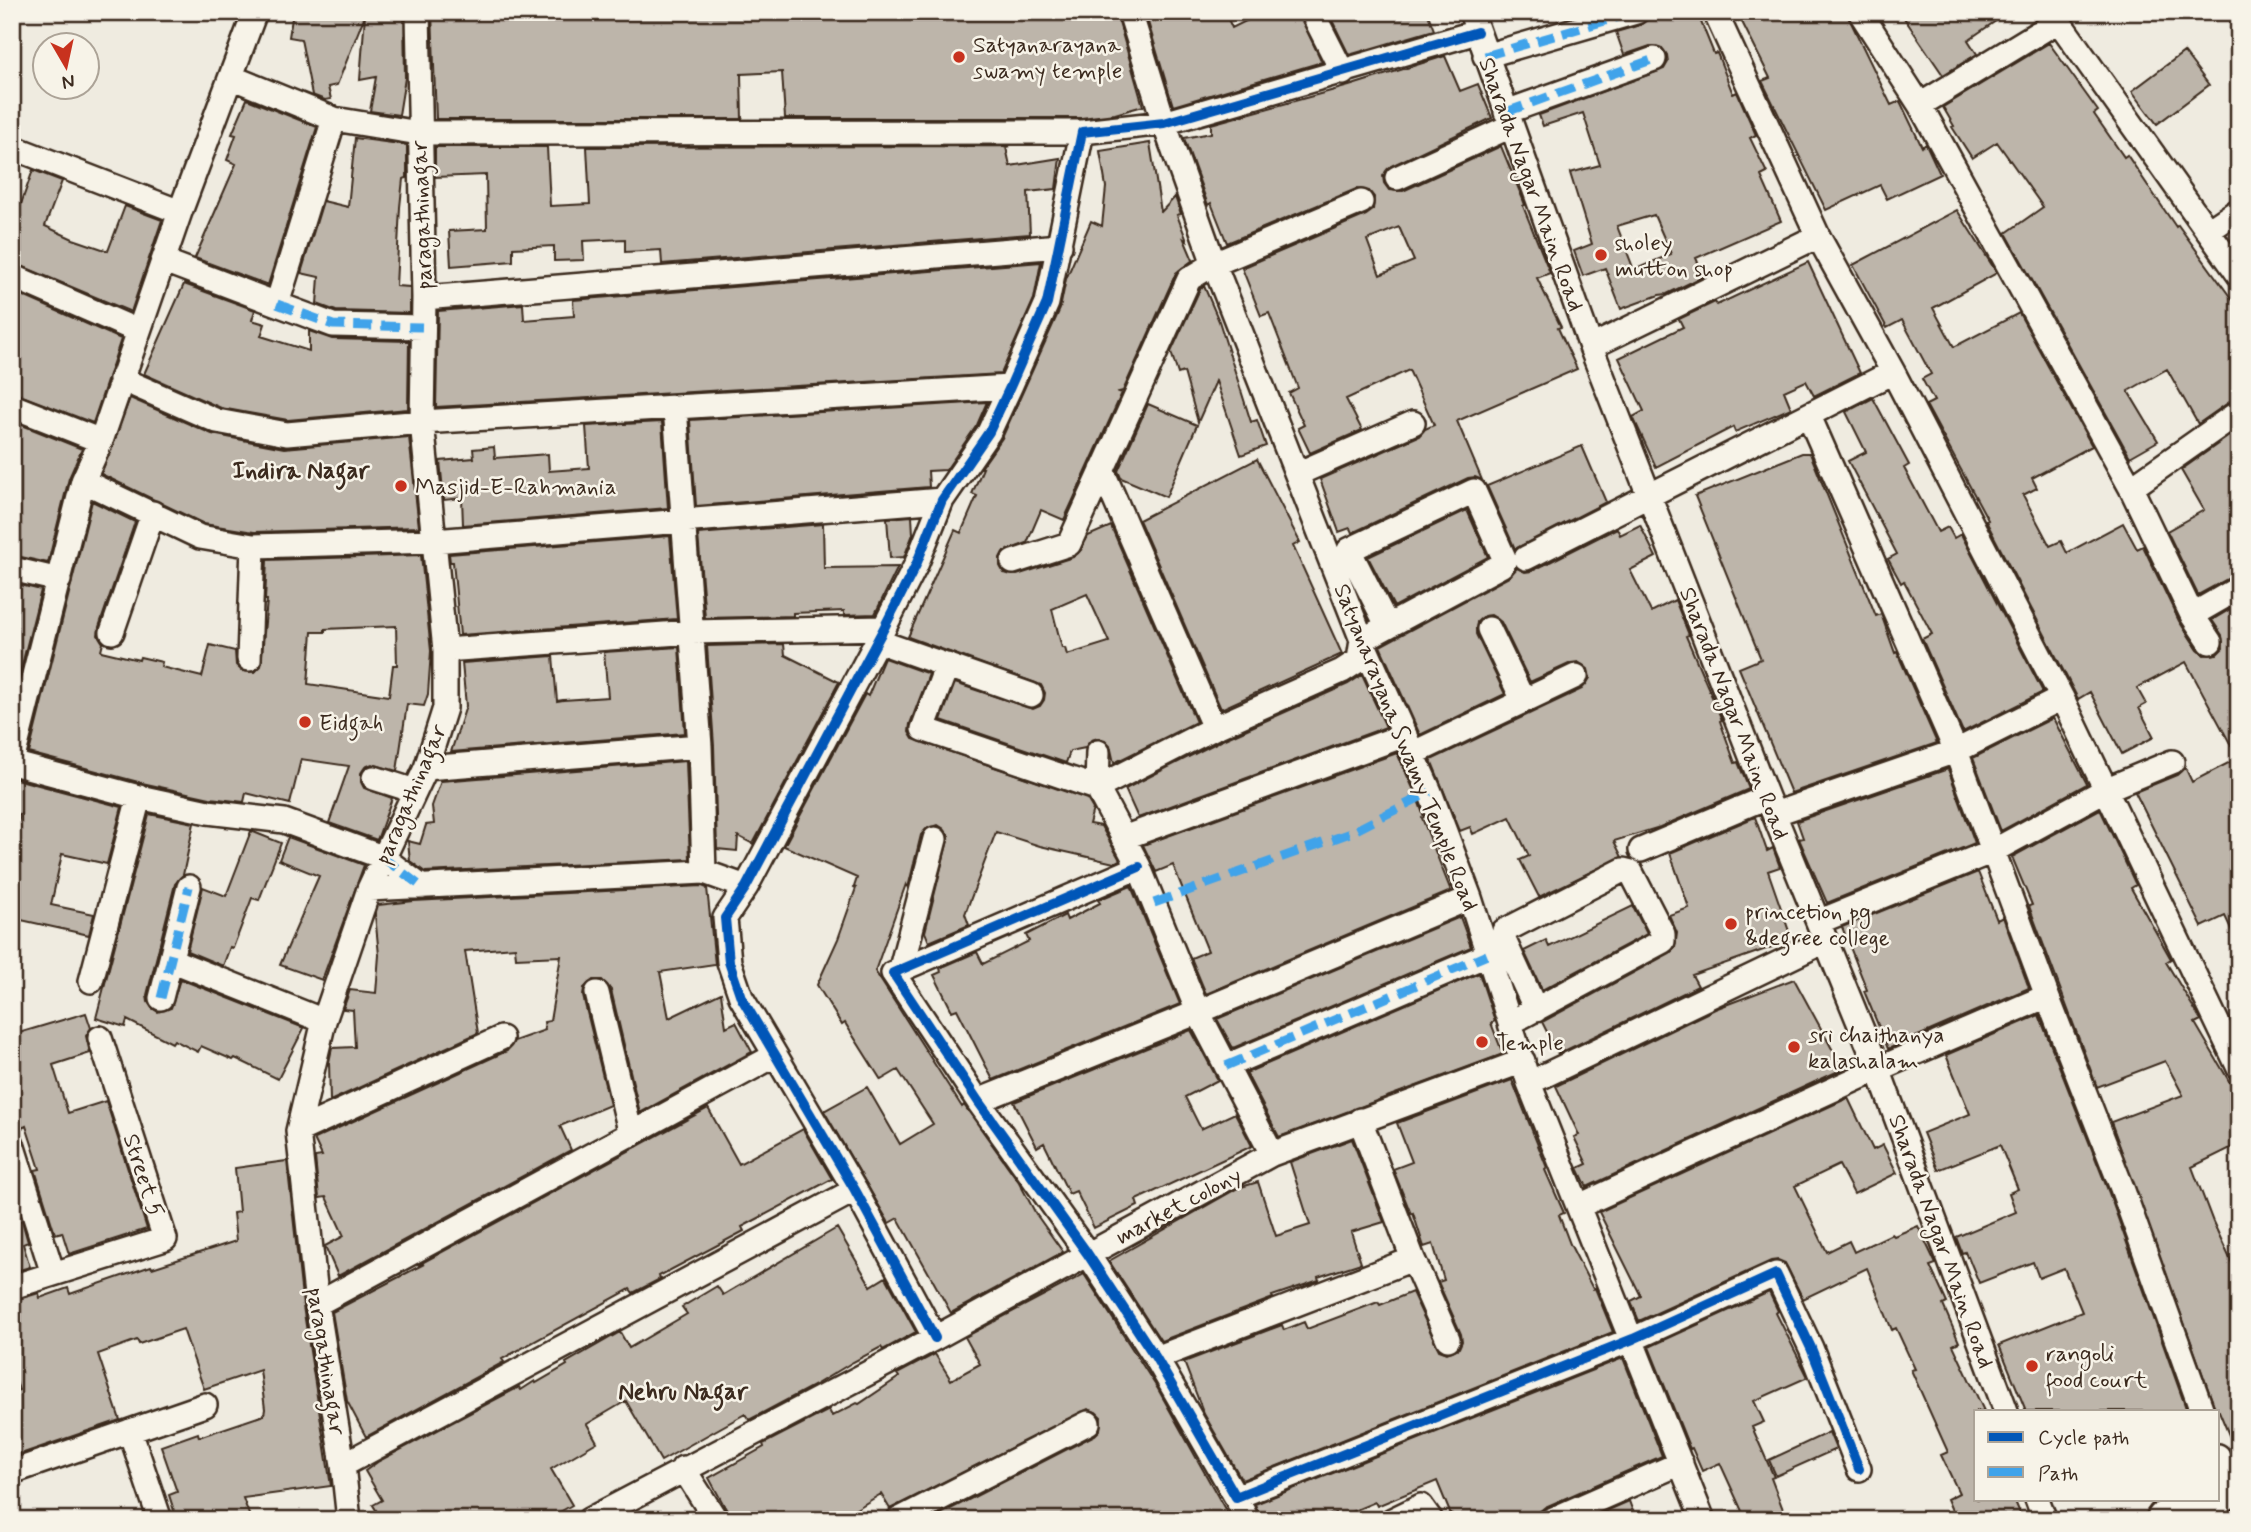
<svg xmlns="http://www.w3.org/2000/svg" width="2251" height="1532" font-family="Mynerve,sans-serif">
<style>
.building{fill:#bdb5aa;stroke:#3b2a1e;stroke-width:2;fill-rule:evenodd}
.lines{fill:none;stroke-linecap:round;stroke-linejoin:round}
.street-casing{stroke:#3b2a1e;stroke-width:28}
.highway-casing{stroke:#3b2a1e;stroke-width:44}
.street{stroke:#f7f3e8;stroke-width:23}
.highway{stroke:#f7f3e8;stroke-width:38}
.quiet{stroke:#3fa3ea;stroke-width:9;stroke-dasharray:18 9;stroke-linecap:butt}
.cycleway-casing{stroke:#f7f3e8;stroke-width:15}
.cycleway{stroke:#0057b8;stroke-width:10}
.poi-dot{fill:#c8321e;stroke:#f7f3e8;stroke-width:2.5}
.labels{text-anchor:middle;stroke-width:5;stroke-linejoin:round;paint-order:stroke}
.poi-label{font-size:23px;fill:#3b2a1e;stroke:#f7f3e8;text-anchor:start}
.street-label{font-size:23px;fill:#3b2a1e;stroke:#f7f3e8}
.neighbourhood-label{font-size:24px;font-weight:bold;fill:#3b2a1e;stroke:#f7f3e8}
</style>
<rect width="100%" height="100%" fill="#efebe0"/>
<filter id="ink" filterUnits="userSpaceOnUse"><feTurbulence type="fractalNoise" baseFrequency=".0143" numOctaves="2"/><feDisplacementMap in="SourceGraphic" scale="14" xChannelSelector="R" yChannelSelector="G"/><feConvolveMatrix kernelMatrix="1 2 1 2 8 2 1 2 1" color-interpolation-filters="sRGB"/></filter>
<g filter="url(#ink)">
<path class="building" d="M293,12H404L405,78L399,115L370,111L376,77L360,80L365,15L337,85L328,87L331,99L325,100L312,95L301,39L289,37Z
M432,12H1116L1143,106L1115,114L1081,118H785L782,72L741,74L742,119H436Z
M1145,12H1225L1232,28L1264,12H1298L1322,62L1173,106Z
M1328,12H1427L1434,30L1349,55Z
M1665,12H1697L1714,54L1717,53L1733,94L1737,92L1756,135L1750,138L1767,173L1761,176L1781,221L1696,258L1704,276L1667,294L1659,295L1621,309L1605,268L1583,276L1574,251L1592,244L1570,173L1600,165L1583,113L1543,126L1539,115L1664,69L1668,62L1667,55L1662,48L1650,46L1624,55L1616,32L1640,25L1647,20ZM1654,215L1671,254L1634,270L1617,226Z
M1737,12H1846L1891,105L1900,101L1922,147L1926,144L1940,174L1887,199L1880,185L1826,210L1762,81L1770,78Z
M1900,12H2009L1968,40L1977,54L1943,75Z
M2049,43L2098,111L2094,114L2124,157L2127,155L2176,227L2178,225L2239,309V398L2231,401L2198,424L2167,369L2128,391L2158,441L2130,457L2006,233L2043,207L1997,142L1972,158L1952,127L1954,126L1943,107Z
M2184,52L2209,85L2157,124L2132,91Z
M1445,56L1460,91L1478,84L1492,118L1391,166L1383,176L1384,183L1389,190L1403,191L1501,146L1522,197L1525,205L1523,206L1550,273L1537,278L1561,327L1558,328L1577,369L1457,421L1482,480L1475,477L1468,478L1352,533L1350,528L1339,532L1320,479L1419,436L1425,429L1434,425L1409,370L1346,399L1362,430L1310,453L1298,428L1304,425L1289,393L1298,388L1269,313L1261,316L1242,268L1366,215L1373,210L1374,197L1369,191L1356,189L1227,243L1211,203L1208,205L1184,138L1211,133V124L1349,86ZM1399,227L1414,261L1380,275L1367,240Z
M247,99L317,127L268,285L195,258L236,164L227,160L236,135L232,134Z
M355,138L407,145V178L403,179L400,207L396,286L410,287V313L336,311L317,304L319,277L301,273L323,201L348,207Z
M1150,143L1161,212L1175,197L1181,214L1177,215L1187,241L1184,239L1193,260L1176,273L1123,391L1119,392L1122,393L1064,520L1041,510L1027,543L1003,552L1000,558V566L1004,573L1017,575L1073,557L1081,550L1088,536L1111,526L1196,722L1114,763L1110,745L1105,740L1098,738L1091,740L1085,748L1070,751L1066,763L941,720L955,683L1033,709L1040,706L1044,700L1045,693L1041,685L908,637L955,530L961,533L977,496L972,494L983,468H981L1002,438L1060,309L1066,279L1091,221L1102,226L1106,187L1100,151ZM1087,594L1109,642L1067,655L1065,648H1062L1052,609Z
M1010,146L1006,147L1010,166L1060,158L1056,189L1028,192L1030,234L662,264L661,250L625,252V239L583,241L584,260L554,261V246L513,248V261L451,266L449,231L487,229L486,175L435,177V147H547L550,206L590,204L587,147Z
M33,170L62,181L45,226L73,239L108,251L125,206L162,220L131,312L12,262V214L17,215Z
M1957,210L1997,273L1933,308L1954,347L2019,313L2092,446L2032,478L2037,488L2023,495L2050,546L2061,541L2067,553L2123,523L2137,549L2143,546L2179,621L2198,650L2204,655L2217,654L2223,648L2222,635L2212,620L2239,604V946L2225,916L2202,927L2135,792L2177,775L2185,767L2192,782L2238,758L2186,662L2137,688L2146,704L2139,708L2154,737L2122,754L2090,692L2078,699L1986,521L1988,520L1926,405L1934,401L1922,379L1931,374L1902,320L1887,328L1853,265Z
M1041,262L1034,299L1001,374L436,407L438,311L523,304L524,320L574,316L573,300Z
M1808,262L1860,373L1814,396L1806,381L1784,391L1791,408L1735,432L1733,427L1656,467L1633,417L1644,411L1619,358L1683,327L1679,319L1715,302L1717,305Z
M184,284L255,310L252,320L265,324L261,336L309,351V331L332,339L409,341L408,409L288,420L221,408L144,374Z
M1204,286L1219,321L1251,422L1257,420L1266,446L1241,455L1216,381L1198,422L1184,372L1178,374L1171,352L1200,289Z
M12,291L121,339L93,423L12,392Z
M130,398L212,434L284,448L409,437L419,527L254,532L204,524L101,474Z
M1873,398L1909,465L1904,468L1938,532L1948,527L1954,538L1961,534L2043,692L1963,732L1922,639L1932,634L1904,581L1901,583L1888,559L1897,554L1848,461L1866,452L1846,412Z
M987,402L977,425L946,470L928,471L929,487L696,506L690,420Z
M1148,404L1197,425L1166,497L1121,478L1118,471Z
M12,421L82,449L69,478L48,563L12,555Z
M662,422L668,508L463,525L462,498L444,500L440,461L474,458L473,449L494,447L495,458L548,454L549,471L589,468L586,426Z
M2239,429V567L2230,571L2233,576L2198,595L2167,531L2204,510L2181,470Z
M1582,446L1606,502L1515,549L1487,486Z
M1802,453H1810L1876,616L1881,614L1895,653L1897,652L1937,743L1791,793L1739,668L1761,659L1695,496Z
M1257,459L1300,542L1293,546L1342,654L1221,709L1139,520Z
M92,501L135,522L99,627L98,635L103,643L101,651L139,660L140,657L162,662L161,667L202,677L210,645L235,651L236,665L242,671L255,672L261,666L267,600H265L267,560L421,555L431,651L428,694L424,706L407,704L397,771L372,764L365,767L361,773V782L364,788L392,798L377,840L329,823L349,766L301,759L290,804L246,793L244,802L210,798L142,783L29,753ZM396,626L397,665H393L389,696L308,684L312,632H325V629Z
M1467,510L1488,557L1394,607L1368,557Z
M912,516L913,534L904,557L890,558L887,518Z
M823,524L824,568L898,567L875,614L844,615V611L793,613V616L705,618L698,534Z
M1640,525L1656,557L1630,570L1651,612L1675,600L1689,635L1686,636L1722,720L1720,721L1735,763L1738,762L1749,789L1660,827L1614,841L1622,857L1539,897L1520,860L1529,856L1510,817L1473,834L1470,827L1460,831L1431,760L1582,689L1590,678L1588,669L1578,662L1571,663L1530,682L1501,622L1491,615L1484,616L1477,622L1476,634L1505,694L1420,735L1380,646L1509,577L1517,568L1525,572L1532,571L1617,528L1620,535Z
M670,536L677,619L460,635L453,562H450L449,554Z
M12,583L41,590L12,704Z
M784,644L785,655L839,682L753,844L738,836L737,851L717,849L714,746L707,646Z
M679,647L685,733L451,752L466,706L462,663L553,656L557,701L563,700L608,697L604,652Z
M884,658L929,674L910,724L909,732L913,739L1087,799L1093,809L1089,824L1101,826L1120,860L1114,863L1040,846L996,832L965,914L969,925L929,942L925,932L949,836L944,829L938,825L926,829L921,835L908,888L906,884L875,971L962,1107L964,1105L1019,1182L1036,1214L1063,1252L951,1313L898,1218L889,1223L824,1111L867,1087L900,1144L933,1124L898,1070L881,1080L845,1023L842,1025L817,985L838,939L856,888L854,887L857,878L784,846L865,694L868,696Z
M1362,675L1386,727L1138,818L1125,789L1220,741L1348,684Z
M2053,718L2087,784L2001,831L1973,758Z
M1397,753L1417,797L1424,817L1422,818L1451,891L1206,994L1191,958L1208,951L1173,865L1156,872L1143,845Z
M686,761L690,859L425,872L410,861L408,841L420,844L426,825L434,824L432,806L441,781Z
M1948,769L1975,843L1827,903L1799,839L1803,838L1797,821Z
M12,778L122,807L107,864L62,854L51,905L94,914L89,935L12,918V851L20,814L12,813Z
M2100,809L2136,885L2131,888L2171,959L2166,962L2201,1020L2195,1023L2239,1098V1144L2192,1167L2213,1222L2239,1278V1459L2219,1411H2216L2111,1122L2183,1095L2165,1061L2097,1087L2029,906L2032,905L2012,857Z
M149,814L194,823L183,875L175,884L147,995L148,1002L152,1008L158,1012L171,1008L180,979L304,1028L278,1079L235,1058L233,1060L201,1046L198,1052L174,1040L172,1043L127,1020L125,1027L96,1018Z
M1755,817L1767,851L1773,848L1780,867L1768,871L1792,940L1692,975L1698,986L1558,1054L1542,1022L1670,953L1675,948L1677,933L1669,915L1689,908L1670,853Z
M251,831L281,843L259,900L252,898L233,948L230,947L223,966L187,951L203,887L226,896Z
M288,837L364,865L322,980L280,965L319,876L279,860Z
M1978,872L1997,920L2003,917L2029,988L1888,1049L1864,991L1867,990L1842,927Z
M702,886L707,888L715,964L660,972L669,1018L721,993L726,1027L736,1022L752,1052L640,1113L611,990L602,980H593L584,988L583,996L610,1105L560,1126L571,1150L338,1276L325,1246L344,1236L326,1197L319,1198L315,1157L322,1156L314,1139L507,1051L514,1041L545,1030L544,1022L550,1021L561,956L516,958L515,947L465,951L478,1033L330,1101L329,1062L332,1048L355,1047L353,1010L343,1009L350,990L376,993L379,955L375,915L378,905L414,901Z
M1131,886L1180,1004L993,1080L957,1009L952,1011L934,975L941,972L940,968L977,952L983,964L1029,941L1026,935L1065,915L1067,920L1100,903L1098,900Z
M1633,906L1647,934L1542,990L1524,951L1546,940L1549,947Z
M1460,917L1471,947L1233,1048L1217,1019Z
M1479,973L1495,1021L1491,1023L1503,1054L1279,1137L1246,1073Z
M1794,979L1843,1069L1587,1187L1578,1168L1587,1164L1574,1137L1579,1135L1556,1086L1715,1009Z
M86,1013L91,1028L86,1036L90,1053L53,1065L68,1113L106,1101L147,1229L69,1254L62,1232L55,1234L35,1170L40,1169L26,1126L22,1128L12,1096V1035Z
M2039,1015L2109,1193L2187,1411H2026L1999,1345L2082,1312L2064,1268L2039,1278L2033,1262L1979,1283L1968,1256L1967,1257L1965,1252L1962,1253L1956,1237L2016,1212L2009,1193L2018,1189L2000,1145L1938,1170L1923,1133L1970,1114L1946,1055Z
M1191,1030L1218,1080L1185,1097L1201,1129L1235,1113L1252,1146L1136,1200L1138,1206L1094,1228L1076,1191L1069,1194L1044,1143L1037,1147L1014,1102Z
M1512,1080L1547,1168L1545,1170L1564,1213L1559,1215L1570,1244L1593,1289L1595,1288L1613,1332L1242,1480L1204,1414L1184,1362L1282,1325L1284,1330L1304,1322L1307,1329L1378,1302L1380,1305L1412,1292L1439,1350L1447,1353L1459,1348L1462,1341L1461,1334L1438,1282L1444,1280L1433,1244L1424,1247L1413,1213L1411,1214L1393,1169L1412,1162L1397,1123Z
M1848,1098L1873,1150L1883,1145L1897,1173L1854,1194L1839,1165L1795,1186L1827,1252L1849,1241L1854,1252L1892,1234L1894,1236L1918,1226L1936,1264L1930,1266L1947,1303L1943,1305L1959,1342L1953,1345L1984,1411H1976V1499H2014L2023,1520H1956L1947,1499L1959,1493L1941,1455L1948,1452L1911,1370L1915,1369L1896,1328L1892,1330L1867,1268L1803,1299L1785,1263L1778,1260L1771,1261L1639,1321L1631,1301L1641,1296L1599,1212Z
M708,1108L739,1164L803,1129L832,1179L742,1227L744,1231L659,1276L660,1279L633,1293L630,1289L502,1359L504,1362L366,1437L347,1401L332,1312L424,1264L418,1265Z
M1352,1139L1384,1222L1351,1232L1361,1263L1318,1277L1319,1280L1272,1296L1273,1298L1161,1341L1109,1261L1238,1188L1258,1182L1276,1236L1310,1225L1290,1162Z
M287,1161L303,1306L331,1486L243,1498L251,1520H177L169,1495L177,1492L161,1446L198,1433L199,1437L264,1415L265,1409L260,1370L204,1389L183,1329L139,1344L137,1340L98,1354L120,1420L12,1457V1392L19,1390L12,1370V1301L39,1293L40,1298L68,1288L70,1294L151,1266L152,1268L236,1241L233,1213L239,1212L235,1168Z
M22,1221L28,1242L23,1244L30,1267L12,1272V1223Z
M837,1228L871,1286L886,1277L916,1332L883,1350L881,1347L853,1362L815,1385L749,1420L745,1414L661,1461L626,1401L587,1424L597,1442L551,1469L572,1505L546,1520H382L373,1505L382,1500L365,1471L379,1461L519,1387L521,1390L535,1381L536,1383L567,1365L566,1363L620,1332L629,1348L687,1314L682,1307L717,1286L723,1295Z
M1084,1274L1158,1389L1231,1520H929L1095,1435L1100,1430L1101,1417L1096,1412L1088,1409L890,1509L881,1494L838,1520H732L709,1478L764,1447L763,1444L829,1410L832,1416L857,1403L859,1404L899,1377L897,1374L935,1354L951,1380L980,1364L965,1337Z
M1769,1292L1778,1311L1776,1313L1808,1377L1754,1401L1764,1422L1752,1427L1774,1477L1771,1478L1787,1520H1746L1720,1463L1702,1471L1692,1448L1690,1449L1649,1347Z
M1623,1358L1662,1456L1545,1507L1539,1512L1537,1520H1453L1437,1481L1377,1506L1375,1502L1337,1518L1335,1513L1317,1520H1261L1255,1504Z
M1829,1432L1836,1449L1776,1476L1769,1460Z
M1629,1501L1636,1520H1586Z"/>
<g class="lines">
<g class="street-casing">
<path id="street" d="M1130,12L1164,123L1214,264L1362,640L1430,792L1470,898L1529,1083L1703,1520
M1312,12L1343,73
M1471,12L1591,347L1767,797L1878,1069L2006,1411
M1715,12L1818,236L1893,372L2062,698L2239,1068
M1860,12L1920,105L2131,488L2192,615L2210,642
M2052,12L2239,275
M1485,56L1636,12
M231,77L334,119L419,133L1082,132
M1920,105L2058,21
M1506,112L1654,59
M12,147L180,212
M1397,178L1511,126
M2208,231L2239,210
M164,261L277,304L334,119
M12,276L138,331
M424,298L1060,246
M277,304L333,325L422,327
M1591,347L1818,236
M121,379L217,421L287,434L422,422L1010,387
M12,406L101,441
M675,407L700,746L704,872
M1809,416L1956,751L2047,996L2122,1188L2202,1411
M1102,470L1214,728
M1297,474L1413,423
M83,481L200,537L253,546L434,541L942,500
M2131,488L2239,412
M1526,558L1893,372
M1013,562L1069,544L1189,279L1214,264L1361,202
M12,569L59,580
M2192,615L2239,588
M1489,629L1523,700
M112,632L153,513
M877,641L1031,695
M445,650L692,632L884,628
M249,659L253,546
M947,665L923,729L1097,788L1098,752
M1414,753L1576,676
M12,762L83,481L101,441L180,212L255,12
M12,763L139,797L208,812L284,821L382,857L422,887
M426,768L700,746
M374,778L415,791
M1774,814L1956,751L2062,698
M1123,838L1405,735
M1641,850L1767,797
M1139,867L893,973L978,1101L1087,1253L1156,1358L1236,1497L1633,1339L1776,1274L1811,1348L1859,1469
M369,889L704,872L746,887
M1818,922L1993,851L2107,789L2172,762
M171,960L324,1021
M901,968L935,839
M91,981L139,797
M597,993L631,1135
M161,998L189,887
M1510,1023L1663,941V934L1631,872L1623,870L1504,931L1503,938L1536,1010
M1226,1066L1487,955
M1529,1083L1825,941
M978,1101L1198,1012L1470,898
M1360,1120L1413,1259L1448,1339
M298,1131L501,1038
M12,1144L53,1274
M1272,1154L1198,1012L1139,867L1097,788L1214,728L1342,671L1359,660L1362,640L1502,565L1505,560L1474,491L1349,550L1387,625
M1579,1206L1878,1069L2047,996
M12,1287L165,1239L100,1038
M317,1304L774,1056
M935,1338L855,1190L741,997L729,962L725,918L746,887L884,628L916,565L942,500L989,432L1010,387L1047,303L1082,132L1164,123L1477,32
M1156,1358L1413,1259
M130,1431L160,1520
M2218,1456L2229,1488
M343,1465L855,1190
M683,1468L716,1520
M12,1472L205,1405
M1236,1497L1247,1520
M2037,1499L2045,1520
M349,1520L343,1465L317,1304L298,1131L324,1021L369,889L426,768L445,708V650L422,422L424,298L418,12
M589,1520L935,1338L1272,1154L1523,1061
M898,1520L1088,1423
M1392,1520L1421,1506L1431,1520
M1551,1520L1681,1463"/>
</g>
<g class="highway-casing">
<path id="highway" d="M2218,1494L2239,1483
M2166,1520L2208,1499"/>
</g>
<use href="#street" class="street"/>
<use href="#highway" class="highway"/>
<path class="quiet" d="M1485,56L1636,12
M1506,112L1654,59
M277,304L333,325L422,327
M382,857L422,887
M1154,903L1350,833L1430,792
M161,998L189,887
M1226,1066L1487,955"/>
<g class="cycleway-casing">
<path id="cycleway" d="M1139,867L893,973L978,1101L1087,1253L1156,1358L1236,1497L1633,1339L1776,1274L1811,1348L1859,1469
M935,1338L855,1190L741,997L729,962L725,918L746,887L884,628L916,565L942,500L989,432L1010,387L1047,303L1082,132L1164,123L1477,32"/>
</g>
<use href="#cycleway" class="cycleway"/>
</g>
</g>
<g class="poi-dot">
<circle cx="959" cy="57" r="7"/>
<circle cx="1601" cy="255" r="7"/>
<circle cx="401" cy="486" r="7"/>
<circle cx="305" cy="722" r="7"/>
<circle cx="1731" cy="924" r="7"/>
<circle cx="1482" cy="1042" r="7"/>
<circle cx="1794" cy="1047" r="7"/>
<circle cx="2032" cy="1366" r="7"/>
</g>
<g class="labels">
<g class="poi-label">
<text x="973" y="52">Satyanarayana<tspan x="973" dy="26">swamy temple</tspan></text>
<text x="1615" y="250">sholey<tspan x="1615" dy="26">mutton shop</tspan></text>
<text x="415" y="494">Masjid-E-Rahmania</text>
<text x="319" y="730">Eidgah</text>
<text x="1745" y="919">princetion pg<tspan x="1745" dy="26">&amp;degree college</tspan></text>
<text x="1808" y="1042">sri chaithanya<tspan x="1808" dy="26">kalashalam</tspan></text>
<text x="1496" y="1050">Temple</text>
<text x="2046" y="1361">rangoli<tspan x="2046" dy="26">food court</tspan></text>
</g>
<g class="street-label">
<text transform="translate(1532 184) rotate(70)" y="8">Sharada Nagar Main Road</text>
<text transform="translate(421 215) rotate(-92)" y="8">paragathinagar</text>
<text transform="translate(1735 713) rotate(69)" y="8">Sharada Nagar Main Road</text>
<text transform="translate(1407 747) rotate(68)" y="8">Satyanarayana Swamy Temple Road</text>
<text transform="translate(410 794) rotate(-67)" y="8">paragathinagar</text>
<text transform="translate(144 1175) rotate(72)" y="8">Street 5</text>
<text transform="translate(1178 1205) rotate(-28)" y="8">market colony</text>
<text transform="translate(1942 1241) rotate(70)" y="8">Sharada Nagar Main Road</text>
<text transform="translate(327 1361) rotate(81)" y="8">paragathinagar</text>
</g>
<g class="neighbourhood-label">
<text x="301" y="478">Indira Nagar</text>
<text x="683" y="1399">Nehru Nagar</text>
</g>
</g>
<rect width="2251" height="1532" fill="none" stroke="#f7f3e8" stroke-width="42"/>
<rect x="21" y="21" width="2209" height="1490" fill="none" stroke="#3b2a1e" stroke-width="2.5" filter="url(#ink)"/>
<rect x="1974" y="1410" width="245" height="91" fill="#f7f3e8" stroke="#aca397" stroke-width="2"/>
<rect x="1988" y="1432" width="35" height="10" fill="#0057b8" stroke="#aca397" stroke-width="2"/>
<text x="2038" y="1444" font-size="21" fill="#3b2a1e">Cycle path</text>
<rect x="1988" y="1467" width="35" height="10" fill="#3fa3ea" stroke="#aca397" stroke-width="2"/>
<text x="2038" y="1480" font-size="21" fill="#3b2a1e">Path</text>
<g transform="translate(66 66) rotate(171)"><circle r="33" fill="#f7f3e8" stroke="#aca397" stroke-width="2"/>
<path d="M0-5L12 26L0 18L-12 26Z" fill="#c8321e"/>
<text y="-10" font-size="19" font-weight="bold" text-anchor="middle" fill="#3b2a1e">N</text>
</g>
</svg>
